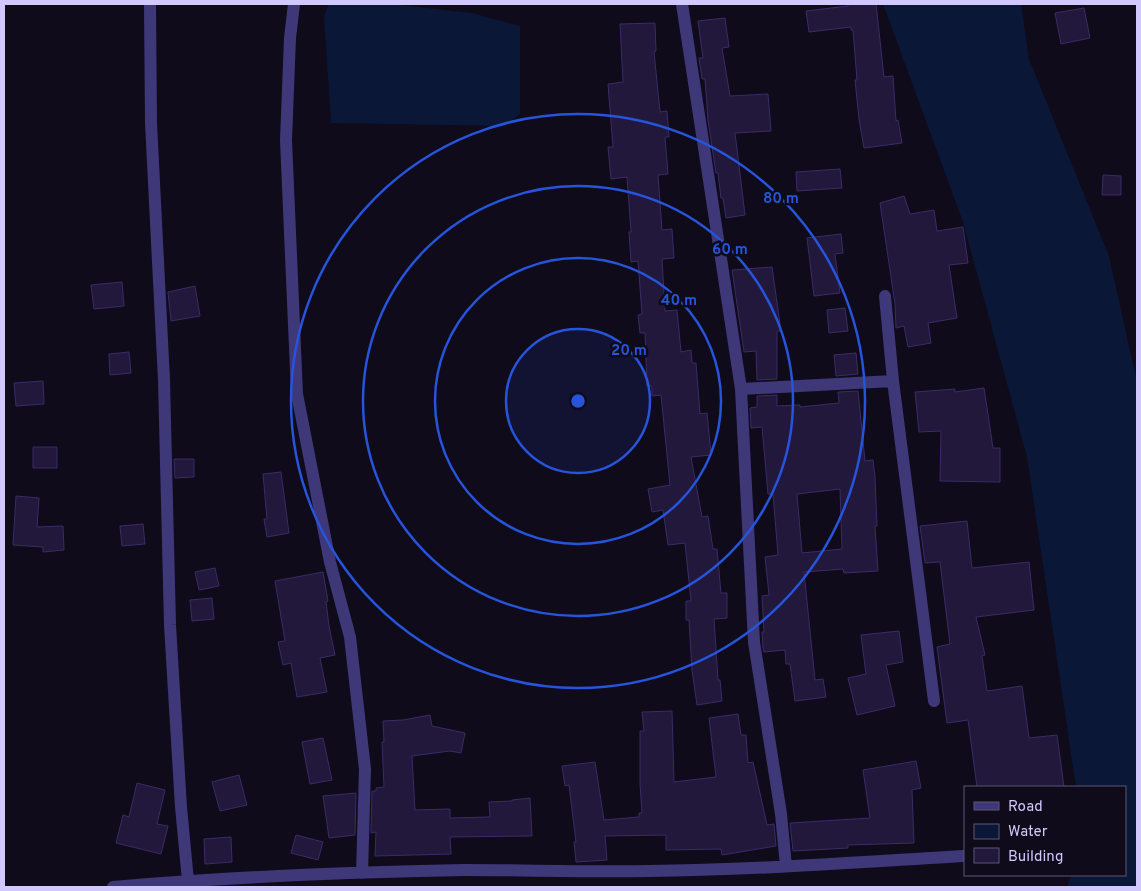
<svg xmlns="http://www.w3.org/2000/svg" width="1141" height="891" font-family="Overpass,sans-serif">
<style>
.water{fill:#0a1736}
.building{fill:#22183b;stroke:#3b2b67;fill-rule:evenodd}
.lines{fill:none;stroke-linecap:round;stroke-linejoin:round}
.minor{stroke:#3e3879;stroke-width:12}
.ring{fill:none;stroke:#2654da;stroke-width:2.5}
.centre{fill:#2654da;stroke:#0f0b1b;stroke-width:2.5}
.ring-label{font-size:15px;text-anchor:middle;font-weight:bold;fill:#2654da;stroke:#0f0b1b;stroke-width:5;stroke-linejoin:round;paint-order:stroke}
</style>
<rect width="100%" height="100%" fill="#0f0b1b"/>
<path class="water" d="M329,4H391L472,13L520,26V114L505,126L331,123L324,16Z
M883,4H1021L1029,59L1109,256L1137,382V887H1067L1071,875H1125V787H1076L1027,457L963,222Z"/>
<path class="building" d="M848,4H876L884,77L893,76L896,121L898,120L902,143L864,148L859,119L855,80H857L853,30H851V27L809,32L806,11L848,6Z
M1084,8L1090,38L1061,44L1055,13Z
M725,18L729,47L722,48L730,96L768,94L771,131L735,133L745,215L726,218L723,198H721L718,173H716L708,120L705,79H702L699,58H703L698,21Z
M655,23L656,51L654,52L660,112L667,111L669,137H665L668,174L658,175L662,230L672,229L674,258L662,259L665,311L677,310L681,352L691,350L692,363H696L700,414L707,413L711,455L691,457L702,517L708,516L713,549H717L721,593H727V618L714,619L718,680H720L722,701L697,705L692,670L689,620H686V601H691L685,543L668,545L663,510L652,512L648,489L670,485L661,395L652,396V386H647L645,333H640L638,315L642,314L638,261L631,262L629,232H631L627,177L611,179L608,147H613L608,84L623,82L620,24Z
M840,169L842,188L797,191L796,172Z
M1103,175L1121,176V195H1102Z
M904,196L910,214L934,210L937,231L963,227L968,263L949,265L957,318L928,323L931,343L908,347L904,326L896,328L895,304L880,203Z
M841,234L843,253L835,254L840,293L814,296L807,238Z
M772,267L781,331H777V379L757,380L756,351L744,352L732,270Z
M122,282L124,306L94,309L91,285Z
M195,286L200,316L171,321L168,292Z
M845,308L848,331L829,333L827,310Z
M129,352L131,373L110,375L109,354Z
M856,353L858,374L836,376L834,355Z
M43,381L44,404L16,406L14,383Z
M984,388L993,448H1000V482L940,481L941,431L919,432L915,392L955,389V392Z
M858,391L865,461L873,460L875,477L877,526H875L878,571L844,573L843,569L804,572L815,680L823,679L826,697L795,701L790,664H786L785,650L764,652L763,648L762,632H764L762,596L769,595L765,557L778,555L773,494H768L762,427L751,428L750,408L757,407V396L777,395V406L800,405V407L839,403L838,392ZM840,489L842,549L802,553L797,494Z
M33,447H57V468H33Z
M174,459H194V477L175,478Z
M281,472L289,533L267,537L264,519H267L263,474Z
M16,496L39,498L37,527L63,526L64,550L43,552V547L13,545Z
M967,521L972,568L1029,562L1034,610L976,617L985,655L982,656L987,691L1022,686L1029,738L1057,735L1064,787H977L968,720L947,723L937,647L950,644L940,562L925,563L920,526Z
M143,524L145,544L122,546L120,526Z
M215,568L219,586L199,590L195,572Z
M323,572L328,601L326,602L329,626L335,655L320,658L327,692L297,697L291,663L283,665L278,642L285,641L275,581Z
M212,598L214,619L192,621L190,600Z
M899,631L903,662L886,665L895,706L857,715L848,678L866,674L861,635Z
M672,711L674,782L716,777L709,718L738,714L741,735H746L748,763L753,762L767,825L774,824L776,846L722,855L721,849L666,850V835L605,836L607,860L576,862L574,842H576L569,785L565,786L562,766L595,762L604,820L639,817V813H642L640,784V731H644L642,712Z
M430,715L432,726L465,733L461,753L450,751L412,756L415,810L450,809V818L490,817L489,802L512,801V800L530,798L532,836L450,837L451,854L375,856L376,832L371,833L372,791H376V788L384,787L382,742H384L383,721L403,720Z
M323,738L332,780L310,784L302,742Z
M916,761L921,788L912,790L914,843L848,845V848L793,851L790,823L870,818L863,770Z
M239,775L247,805L220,811L212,782Z
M137,783L165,790L157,824L168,826L161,854L116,843L123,815L129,817Z
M356,793L355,835L329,838L323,796Z
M296,835L323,842L318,860L291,853Z
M231,837L232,862L205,864L204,839Z"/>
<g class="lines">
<path class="minor" d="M150,4L151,123L164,380L170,625L181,807L188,881
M294,4L290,38L286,140L297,394L330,562L350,637L365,769L362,873
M682,4L741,389L754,642L781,814L786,866
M885,296L893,381L934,701
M741,389L893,381
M113,887C229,877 347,872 464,870C525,870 586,872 648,871C754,870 859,862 965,856"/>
</g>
<circle cx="578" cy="401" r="72" fill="#2654da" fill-opacity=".12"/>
<g class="ring">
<circle cx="578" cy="401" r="72"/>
<circle cx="578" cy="401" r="143"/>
<circle cx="578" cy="401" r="215"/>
<circle cx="578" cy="401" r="287"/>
</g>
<circle cx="578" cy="401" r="8" class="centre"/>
<g class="ring-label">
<text x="781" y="203">80 m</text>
<text x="730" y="254">60 m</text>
<text x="679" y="305">40 m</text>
<text x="629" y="355">20 m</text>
</g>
<rect width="1141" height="891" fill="none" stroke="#d1c8fd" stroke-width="10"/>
<rect x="964" y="786" width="162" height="90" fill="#0f0b1b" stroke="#5d5775"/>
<rect x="974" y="802" width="25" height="8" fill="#3e3879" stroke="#5d5775"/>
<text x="1008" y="811" font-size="15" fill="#d1c8fd">Road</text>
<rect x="974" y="824" width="25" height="15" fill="#0a1736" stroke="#5d5775"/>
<text x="1008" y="836" font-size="15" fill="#d1c8fd">Water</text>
<rect x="974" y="848" width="25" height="15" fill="#22183b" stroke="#5d5775"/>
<text x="1008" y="861" font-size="15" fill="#d1c8fd">Building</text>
</svg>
